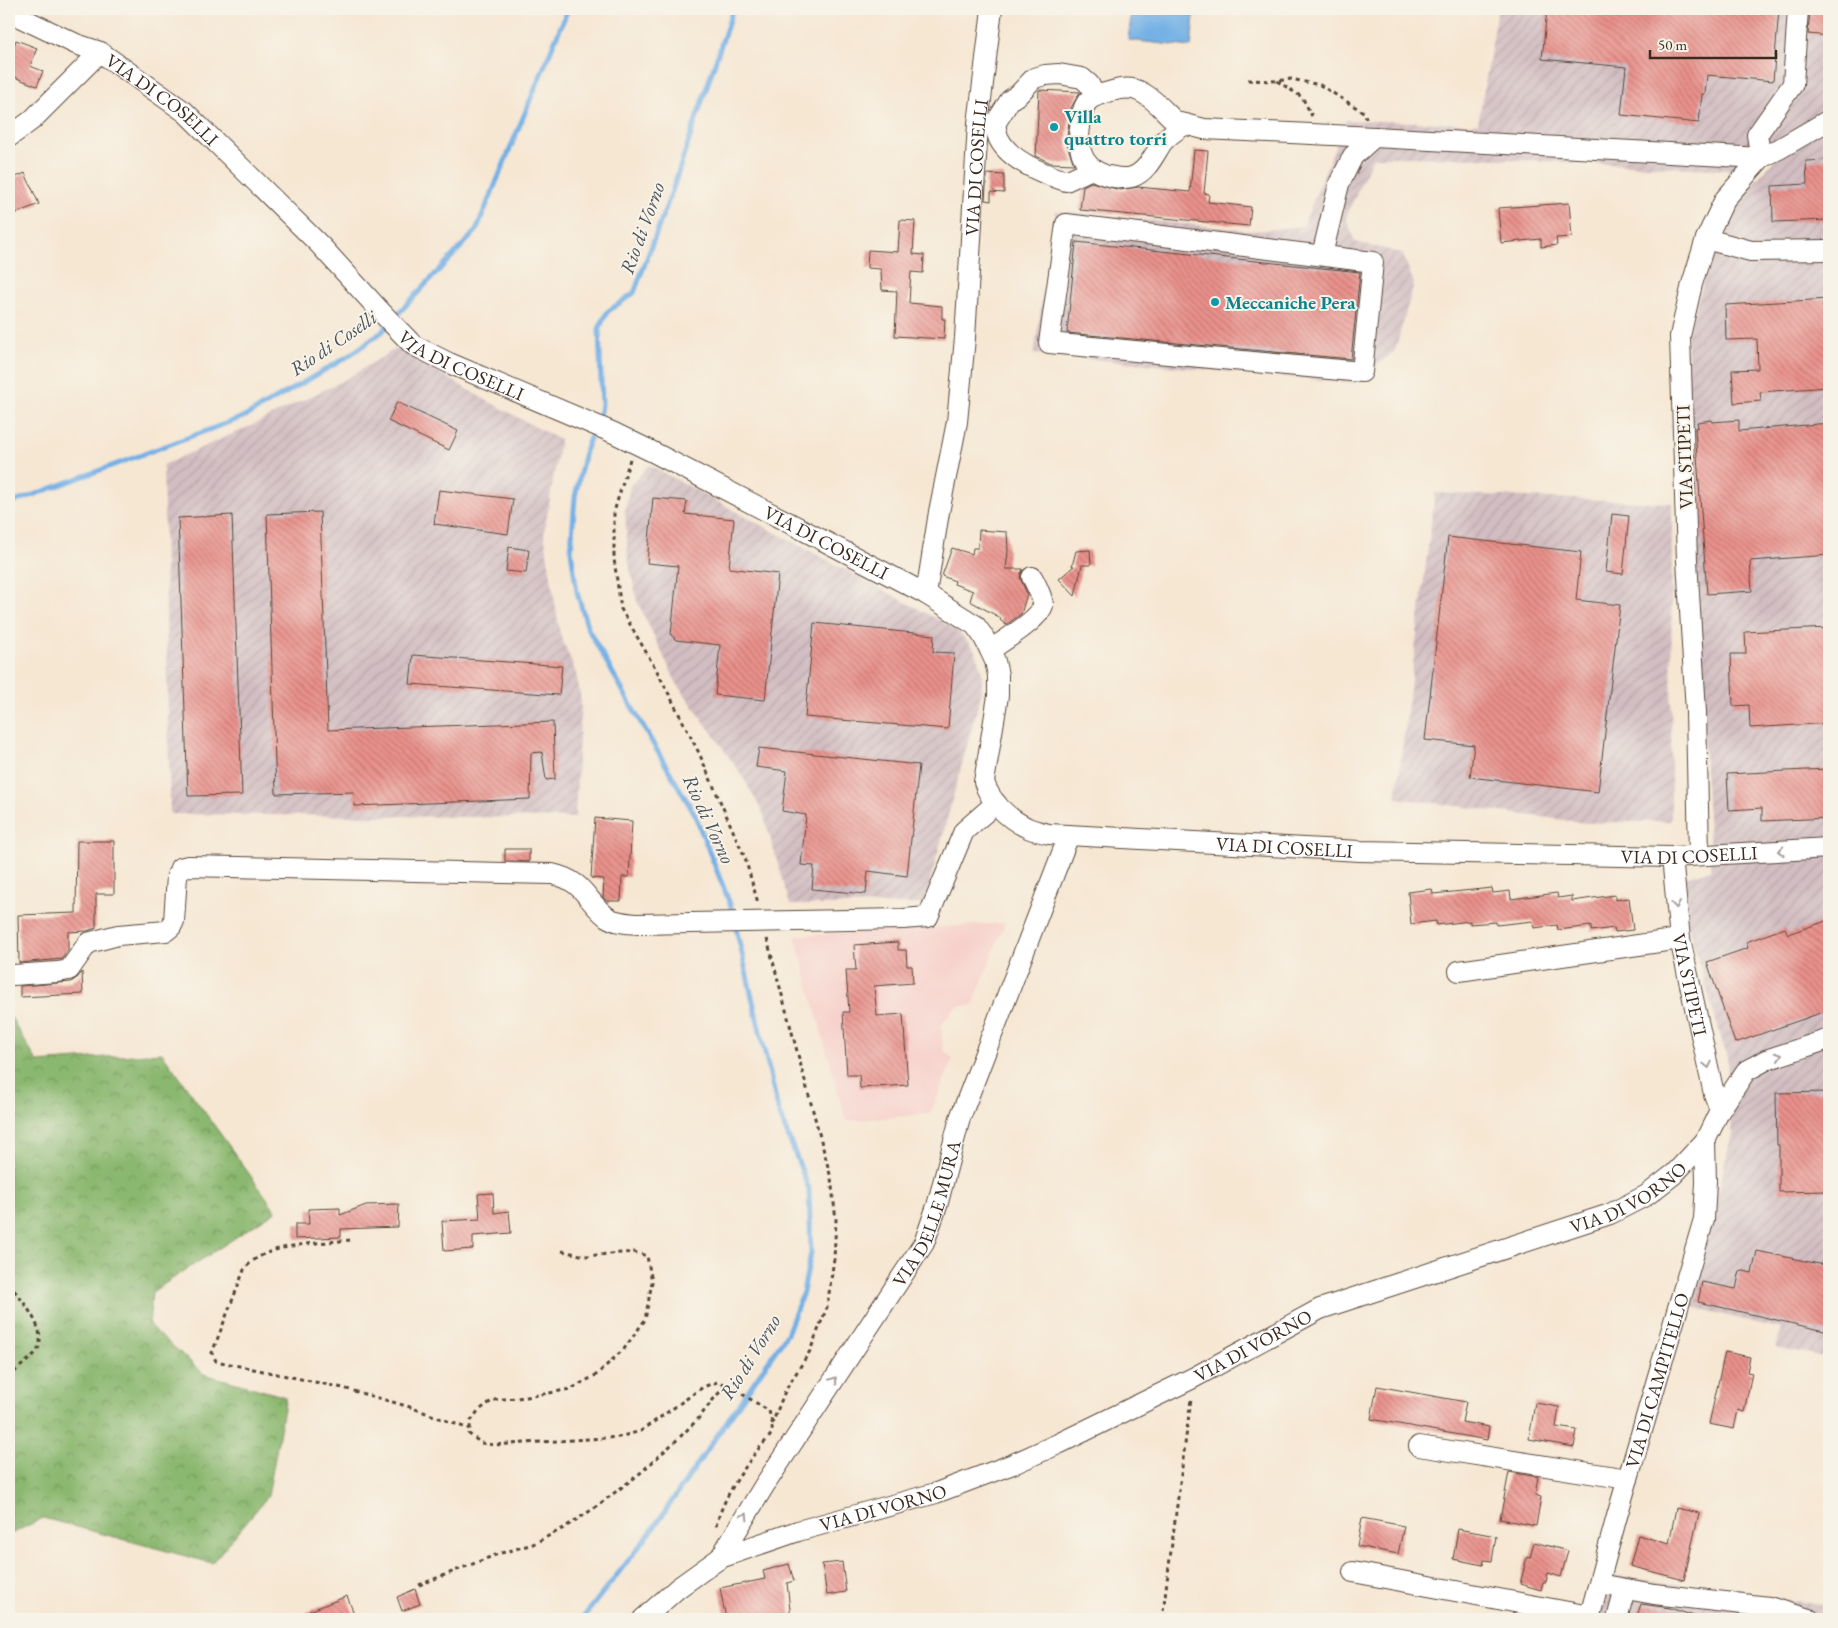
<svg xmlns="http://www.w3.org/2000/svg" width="1838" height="1628" font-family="'EB Garamond',serif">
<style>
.built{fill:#f7d0cb}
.industrial{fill:url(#industrial-furrows)}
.forest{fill:url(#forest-crowns);stroke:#637147}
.water{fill:#73b0e5;stroke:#576d82}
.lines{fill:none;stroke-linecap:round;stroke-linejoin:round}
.stream{stroke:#73b0e5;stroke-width:5}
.building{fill:url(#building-back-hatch)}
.minor-casing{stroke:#574639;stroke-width:22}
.path{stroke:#574639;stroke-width:3;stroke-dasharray:4 4;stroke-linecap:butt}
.minor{stroke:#fff;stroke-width:20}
.oneway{stroke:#a79f9a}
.culture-dot{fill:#0f9aa8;stroke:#f7f3e8;stroke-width:2}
.labels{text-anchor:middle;stroke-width:4;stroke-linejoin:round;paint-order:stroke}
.street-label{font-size:19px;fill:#3b2a1e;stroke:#f7f3e8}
.culture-label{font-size:19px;font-weight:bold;fill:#0d838f;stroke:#f7f3e8;text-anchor:start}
.water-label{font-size:20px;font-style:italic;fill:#4c525a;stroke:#f7f3e8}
</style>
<defs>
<pattern id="industrial-furrows" width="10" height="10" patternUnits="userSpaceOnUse" patternTransform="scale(1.25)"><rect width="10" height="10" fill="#d2bec2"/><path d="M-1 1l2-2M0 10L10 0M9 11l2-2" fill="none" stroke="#b5a3a6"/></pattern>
<pattern id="forest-crowns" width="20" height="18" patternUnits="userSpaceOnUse" patternTransform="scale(1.25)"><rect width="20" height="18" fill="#8bb870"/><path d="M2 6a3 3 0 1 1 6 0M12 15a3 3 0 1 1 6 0" fill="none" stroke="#73965b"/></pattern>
<pattern id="building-back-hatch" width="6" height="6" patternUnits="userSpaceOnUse" patternTransform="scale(1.25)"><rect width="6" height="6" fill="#ea918c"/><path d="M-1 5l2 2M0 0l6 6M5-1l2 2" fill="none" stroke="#bf7772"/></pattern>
</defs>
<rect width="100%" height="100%" fill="#f7f3e8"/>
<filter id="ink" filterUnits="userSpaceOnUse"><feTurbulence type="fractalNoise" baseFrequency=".02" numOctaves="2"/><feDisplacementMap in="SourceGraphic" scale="10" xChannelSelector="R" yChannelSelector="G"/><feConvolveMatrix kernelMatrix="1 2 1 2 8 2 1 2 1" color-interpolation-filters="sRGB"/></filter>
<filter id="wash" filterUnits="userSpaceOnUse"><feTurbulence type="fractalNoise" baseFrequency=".0096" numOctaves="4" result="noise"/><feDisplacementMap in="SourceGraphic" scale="20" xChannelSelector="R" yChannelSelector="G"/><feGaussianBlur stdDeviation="1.12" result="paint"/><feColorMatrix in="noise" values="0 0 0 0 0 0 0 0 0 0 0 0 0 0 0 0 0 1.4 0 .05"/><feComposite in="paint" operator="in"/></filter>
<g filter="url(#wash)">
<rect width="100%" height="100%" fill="#f6e7d3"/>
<path class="built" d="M1005,923L973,1005L956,1007L941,1025L943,1050L953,1059L930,1114L846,1121L795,936Z"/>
<path class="industrial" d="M1498,9H1829V110L1778,140L1746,165L1733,170L1478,158L1373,157L1346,217L1355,242L1402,253L1414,283L1395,351L1354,383L1034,354L1056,211L1255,231L1303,226L1346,120L1478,124Z
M1829,126V1358L1776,1347L1781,1329L1689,1306L1732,1134L1727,1058L1685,915L1684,877L1711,870L1686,440L1688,331L1711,258L1734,204L1774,161Z
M397,348L484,399L560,440L544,533L560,634L576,673L581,700L575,818L170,814L163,465L255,424L344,380Z
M649,465L956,629L974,649L982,672V690L924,904L790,905L763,813L741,774L676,682L637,601L628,559L625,510L630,486Z
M1435,493L1672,503L1671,821L1586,823L1396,798Z
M1610,1575L1829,1606V1619H1597Z"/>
<path class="forest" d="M9,1014L37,1062L162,1053L276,1211L152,1292L149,1325L204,1374L286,1397L268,1496L212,1563L43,1518L9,1535Z"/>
<path class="water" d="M1132,9L1194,15L1191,47L1128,40Z"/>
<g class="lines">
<path class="stream" d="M393,319L476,231L568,9
M597,420L602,405L599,329L607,312L634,293L672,191L733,9
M594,428L585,451L575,497L571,550L577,592L588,629L645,730L694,813L730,904L734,917
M9,504L246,416L347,357L382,332L388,325
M582,1619L650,1533L787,1334L803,1292L811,1253L809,1189L779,1113L736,928"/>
</g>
<g id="blocks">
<path class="building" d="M1547,9H1779L1773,81L1707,75L1705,94H1702L1699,123L1621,115L1626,67L1542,59Z
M1810,9H1829V36L1808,34Z
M16,40L37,48L30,66L43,71L37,86L9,75V58Z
M1039,90L1080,92L1071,108L1067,136L1068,148L1074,164L1051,163L1036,156Z
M1194,150L1208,151L1204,193L1209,194L1208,202L1251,207L1249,226L1080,210L1083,186L1091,182L1120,190L1138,187L1190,192Z
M1829,160V220L1773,222L1772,186L1807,184L1806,161Z
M25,173L39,204L9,216V180Z
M987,174L1004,175V193L991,192V201L985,200Z
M1569,203L1572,237L1556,238L1557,245L1541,247V239L1501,243L1498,208Z
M900,220L915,221L913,254L924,255L923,273L911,272L909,303L942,306V319H945L944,339L895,336L897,291L882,290L881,270L880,269L867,268L868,250L898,252Z
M1076,242L1360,272L1351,359L1067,333Z
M1829,299V387L1760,392L1761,401L1734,403L1732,370L1758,369L1757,339L1726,340L1725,305Z
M397,402L458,431L449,450L388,421Z
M1712,420L1713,422L1739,420V431L1829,423V555L1750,561L1752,591L1707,594L1695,428L1698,427L1697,422Z
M439,490L513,499L508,534L434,524Z
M653,498L687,501L685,514L734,519L729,568L778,574L765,700L715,695L720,645L676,640L671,635L678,566L647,563Z
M320,512L328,730L553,722L555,779L546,780L542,752L531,753L530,799L355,806L354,792L276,794L267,514Z
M1612,514L1629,516L1623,574L1606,572Z
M232,515L242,795L188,796L178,518Z
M979,530L1007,532L1008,552L1006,569H1023L1020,577L1027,594L1021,614L1006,625L1000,620L1001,618L970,601L973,591L954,584L955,581L942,576L952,548L972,554L973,548H978Z
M1448,537L1581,552L1576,600L1620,605L1598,792L1470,777L1474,745L1425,740Z
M509,547L529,550L526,573L506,571Z
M1090,550L1091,565H1082L1075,596L1059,579L1074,566H1072L1076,551Z
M814,623L934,635L933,652L954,653L948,729L805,717Z
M1829,628V723L1750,728L1749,705L1733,706L1731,654H1746L1745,632Z
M413,655L562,666L559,695L410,684Z
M759,748L919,765L907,876L868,871L866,894L812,889L814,866L801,865L806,815L782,811L787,771L756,767Z
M1827,769L1829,818L1762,821V808L1729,810L1727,774Z
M595,818L632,821L629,877H622L621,901H607L603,897L604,879L591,878Z
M77,841H114V894H96V928L87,931L68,932V950L62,959L19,963L18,915L76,913Z
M505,849H529V862L505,861Z
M1492,888L1493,893L1510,891L1511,899L1557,893L1558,898L1572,896V901L1615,895V900L1629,898L1633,930L1615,932L1614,928L1591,931V926L1558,930L1557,925L1534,928L1533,921L1496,925V922L1470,924V921L1437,925L1436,921L1411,924L1408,892L1432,889L1433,894Z
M1829,920V1010L1735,1043L1707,962L1748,948L1746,942L1785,928L1788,934Z
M898,942V950H906L907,966H912L913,983L874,986L877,1016L903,1014L908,1085L860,1088L859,1075H847L843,1012H849L846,970H856L854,945Z
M82,972L83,994L20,997V986L71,982L78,977Z
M1829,1092V1191L1779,1192V1145H1777L1776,1093Z
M493,1193L494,1213L509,1211L511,1233L473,1236V1249L444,1251L442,1221L480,1219L478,1194Z
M399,1204L398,1227L341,1229V1237L295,1239V1224H309L308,1209L340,1208V1215L366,1205Z
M1757,1251L1829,1266V1332L1698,1302L1702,1282L1736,1289L1740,1270L1752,1273Z
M1725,1352L1750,1357L1747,1372L1752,1373L1744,1412L1738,1410L1734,1429L1709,1424Z
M1377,1386L1466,1402L1462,1422L1489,1427L1487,1440L1371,1419Z
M1535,1403L1559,1407L1556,1427L1577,1430L1574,1447L1529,1439Z
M1509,1472L1538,1477L1535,1495L1541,1497L1536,1526L1500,1519Z
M1676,1508L1699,1513L1684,1580L1630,1566L1638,1535L1669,1544Z
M1362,1518L1404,1526L1398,1554L1357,1546Z
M1458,1529L1496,1536L1492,1561L1484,1560L1483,1565L1453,1559Z
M1534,1542L1568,1551L1561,1577L1548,1573L1546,1582H1543L1541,1590L1520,1584L1527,1557L1530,1558Z
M842,1562L846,1592L827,1595L822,1564Z
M789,1564L794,1581L787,1583L791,1619H726L720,1588L765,1579L763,1571Z
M415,1589L420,1604L402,1611L397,1597Z
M347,1596L356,1619H290Z
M1641,1604L1670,1608L1697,1617L1696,1619H1636Z"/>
</g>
</g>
<g filter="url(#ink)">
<use href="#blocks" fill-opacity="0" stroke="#574639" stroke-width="1"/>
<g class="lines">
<g class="minor-casing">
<g id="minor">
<path id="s1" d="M9,12L76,44L100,52L185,112L320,245L382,313L413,345L449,363L614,433L651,451L926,594L975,625L983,636L990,650L995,661L998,675V696L984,782C990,801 1007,818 1026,827C1033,831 1042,832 1049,834L1360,851L1672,857L1829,848"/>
<path d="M978,124H995C996,129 997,135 999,139C1010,161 1044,174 1066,181L1092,169"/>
<path d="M995,124L1010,100L1019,94L1034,78L1045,75L1059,74L1082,78L1089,84L1095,96"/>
<path d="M1186,124C1178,129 1168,135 1162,143C1154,155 1147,172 1132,177C1125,179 1121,178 1114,177C1086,173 1076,153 1080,127C1081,119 1082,109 1087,102C1093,95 1104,94 1112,91C1122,88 1132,87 1141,92C1155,99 1165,112 1176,122L1204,129L1374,137"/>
<path d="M9,137L32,120L100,52"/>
<path d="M1066,224L1373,262L1362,372L1049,343Z"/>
<path d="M1706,239L1751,251L1829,250"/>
<path d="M1322,255L1339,184L1353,156L1374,137L1761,158L1757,135L1793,84L1798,9"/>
<path id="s2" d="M926,594L939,512L957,422L965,338L978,124L992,9"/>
<path d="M990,650C1002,642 1040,619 1043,605C1044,601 1035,582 1032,577"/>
<path d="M1699,855L1696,712L1687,560L1680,336L1692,284L1706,239L1725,199L1761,158L1779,149L1829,120"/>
<path id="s3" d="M1672,857L1680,939L1714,1094L1720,1110"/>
<path d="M1459,971L1680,939"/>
<path d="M13,975L58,972L69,970L88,943L118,935L166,931L171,927L174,921L177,876L180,868L188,866L552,874C585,881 585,900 607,917C616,923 627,923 638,924L903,919L928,917L964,831L996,803"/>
<path d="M1419,1446L1628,1479"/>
<path id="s4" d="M720,1558L764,1486L924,1243L937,1206L960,1118L1069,835"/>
<path d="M1353,1572L1590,1616"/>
<path d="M1599,1584L1654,1594L1769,1607L1809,1619"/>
<path id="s5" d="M643,1619L678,1588L720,1558L798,1531L936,1493L1013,1464L1058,1444L1193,1378L1320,1309L1610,1214L1647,1195L1674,1174L1705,1141L1720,1110L1746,1071L1766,1060L1829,1039"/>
<path id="s6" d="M1589,1619L1617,1516L1704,1219L1706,1182L1705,1141"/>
<path d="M1617,1619L1625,1589"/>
</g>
</g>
<path class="path" d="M1248,80L1276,81L1291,79L1320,85L1365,113L1366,119
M1277,81L1302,97L1312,116
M630,459L614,512V559L621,609L657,671L699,753L745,858L758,903
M767,939L831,1178L836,1220L834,1259L827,1307L810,1351L785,1391L772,1424
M350,1240C318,1244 264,1242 244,1270L212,1353L216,1361L343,1388L410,1407L469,1429
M562,1251L585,1256L634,1252L647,1256L652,1282L645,1320L624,1349L596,1375L571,1389L527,1397L493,1400L478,1411L471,1421L469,1434L481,1443L494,1445L619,1437L641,1431L703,1387L717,1382L728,1385L769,1411C771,1418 774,1427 771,1434C768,1440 760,1446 756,1452C738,1477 722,1500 715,1530
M9,1284C20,1298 48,1329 38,1349C35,1356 19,1367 13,1373L9,1374
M419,1585L498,1554L533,1544L562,1529L593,1509L638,1475L680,1437L698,1419L716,1396L727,1385
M1162,1619L1191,1399"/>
<use href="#minor" class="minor"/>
</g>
<defs><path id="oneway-chevron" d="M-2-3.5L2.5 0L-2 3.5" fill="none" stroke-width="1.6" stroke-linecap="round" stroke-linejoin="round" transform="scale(1.25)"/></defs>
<g class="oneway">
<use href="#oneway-chevron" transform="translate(1781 851) rotate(177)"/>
<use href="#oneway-chevron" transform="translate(1676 905) rotate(84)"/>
<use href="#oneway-chevron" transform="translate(1779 1056) rotate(-18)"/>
<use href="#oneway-chevron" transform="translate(1708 1065) rotate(78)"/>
<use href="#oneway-chevron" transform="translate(834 1380) rotate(-57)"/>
<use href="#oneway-chevron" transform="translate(745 1516) rotate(-58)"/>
</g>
</g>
<g class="culture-dot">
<circle cx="1054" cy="127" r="5"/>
<circle cx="1215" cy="302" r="5"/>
</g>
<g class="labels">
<g class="street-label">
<text dy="7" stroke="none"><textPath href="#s1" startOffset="178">VIA DI COSELLI</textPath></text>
<text dy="7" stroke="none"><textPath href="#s2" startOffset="430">VIA DI COSELLI</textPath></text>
<text dy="7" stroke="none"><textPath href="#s1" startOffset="582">VIA DI COSELLI</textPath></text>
<text transform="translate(1684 457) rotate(-92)" y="7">VIA STIPETI</text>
<text dy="7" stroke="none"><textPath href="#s1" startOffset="988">VIA DI COSELLI</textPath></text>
<text dy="7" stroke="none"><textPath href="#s1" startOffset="1645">VIA DI COSELLI</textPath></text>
<text dy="7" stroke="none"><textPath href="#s1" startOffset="2050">VIA DI COSELLI</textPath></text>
<text dy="7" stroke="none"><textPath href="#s3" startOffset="129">VIA STIPETI</textPath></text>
<text dy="7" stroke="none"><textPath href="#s5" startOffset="1079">VIA DI VORNO</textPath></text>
<text dy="7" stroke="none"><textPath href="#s4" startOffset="404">VIA DELLE MURA</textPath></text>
<text dy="7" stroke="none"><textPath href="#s5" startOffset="674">VIA DI VORNO</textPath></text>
<text dy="7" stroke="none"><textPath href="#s6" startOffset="248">VIA DI CAMPITELLO</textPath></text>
<text dy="7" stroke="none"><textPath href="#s5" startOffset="269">VIA DI VORNO</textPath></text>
</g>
<g class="culture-label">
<text x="1064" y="123">Villa<tspan x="1064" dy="22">quattro torri</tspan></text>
<text x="1225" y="309">Meccaniche Pera</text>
</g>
<g class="water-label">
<text transform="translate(642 228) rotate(-70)" y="7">Rio di Vorno</text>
<text transform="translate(333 343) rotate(-34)" y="7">Rio di Coselli</text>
<text transform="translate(709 819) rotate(65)" y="7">Rio di Vorno</text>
<text transform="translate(750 1357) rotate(-58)" y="7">Rio di Vorno</text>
</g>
</g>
<rect width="1838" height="1628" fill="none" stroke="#f7f3e8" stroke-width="30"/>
<path d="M1650 50v8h126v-8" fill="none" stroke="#3b2a1e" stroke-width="2.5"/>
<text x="1658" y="50" font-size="15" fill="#3b2a1e" stroke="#f7f3e8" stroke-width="4" paint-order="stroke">50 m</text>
</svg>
